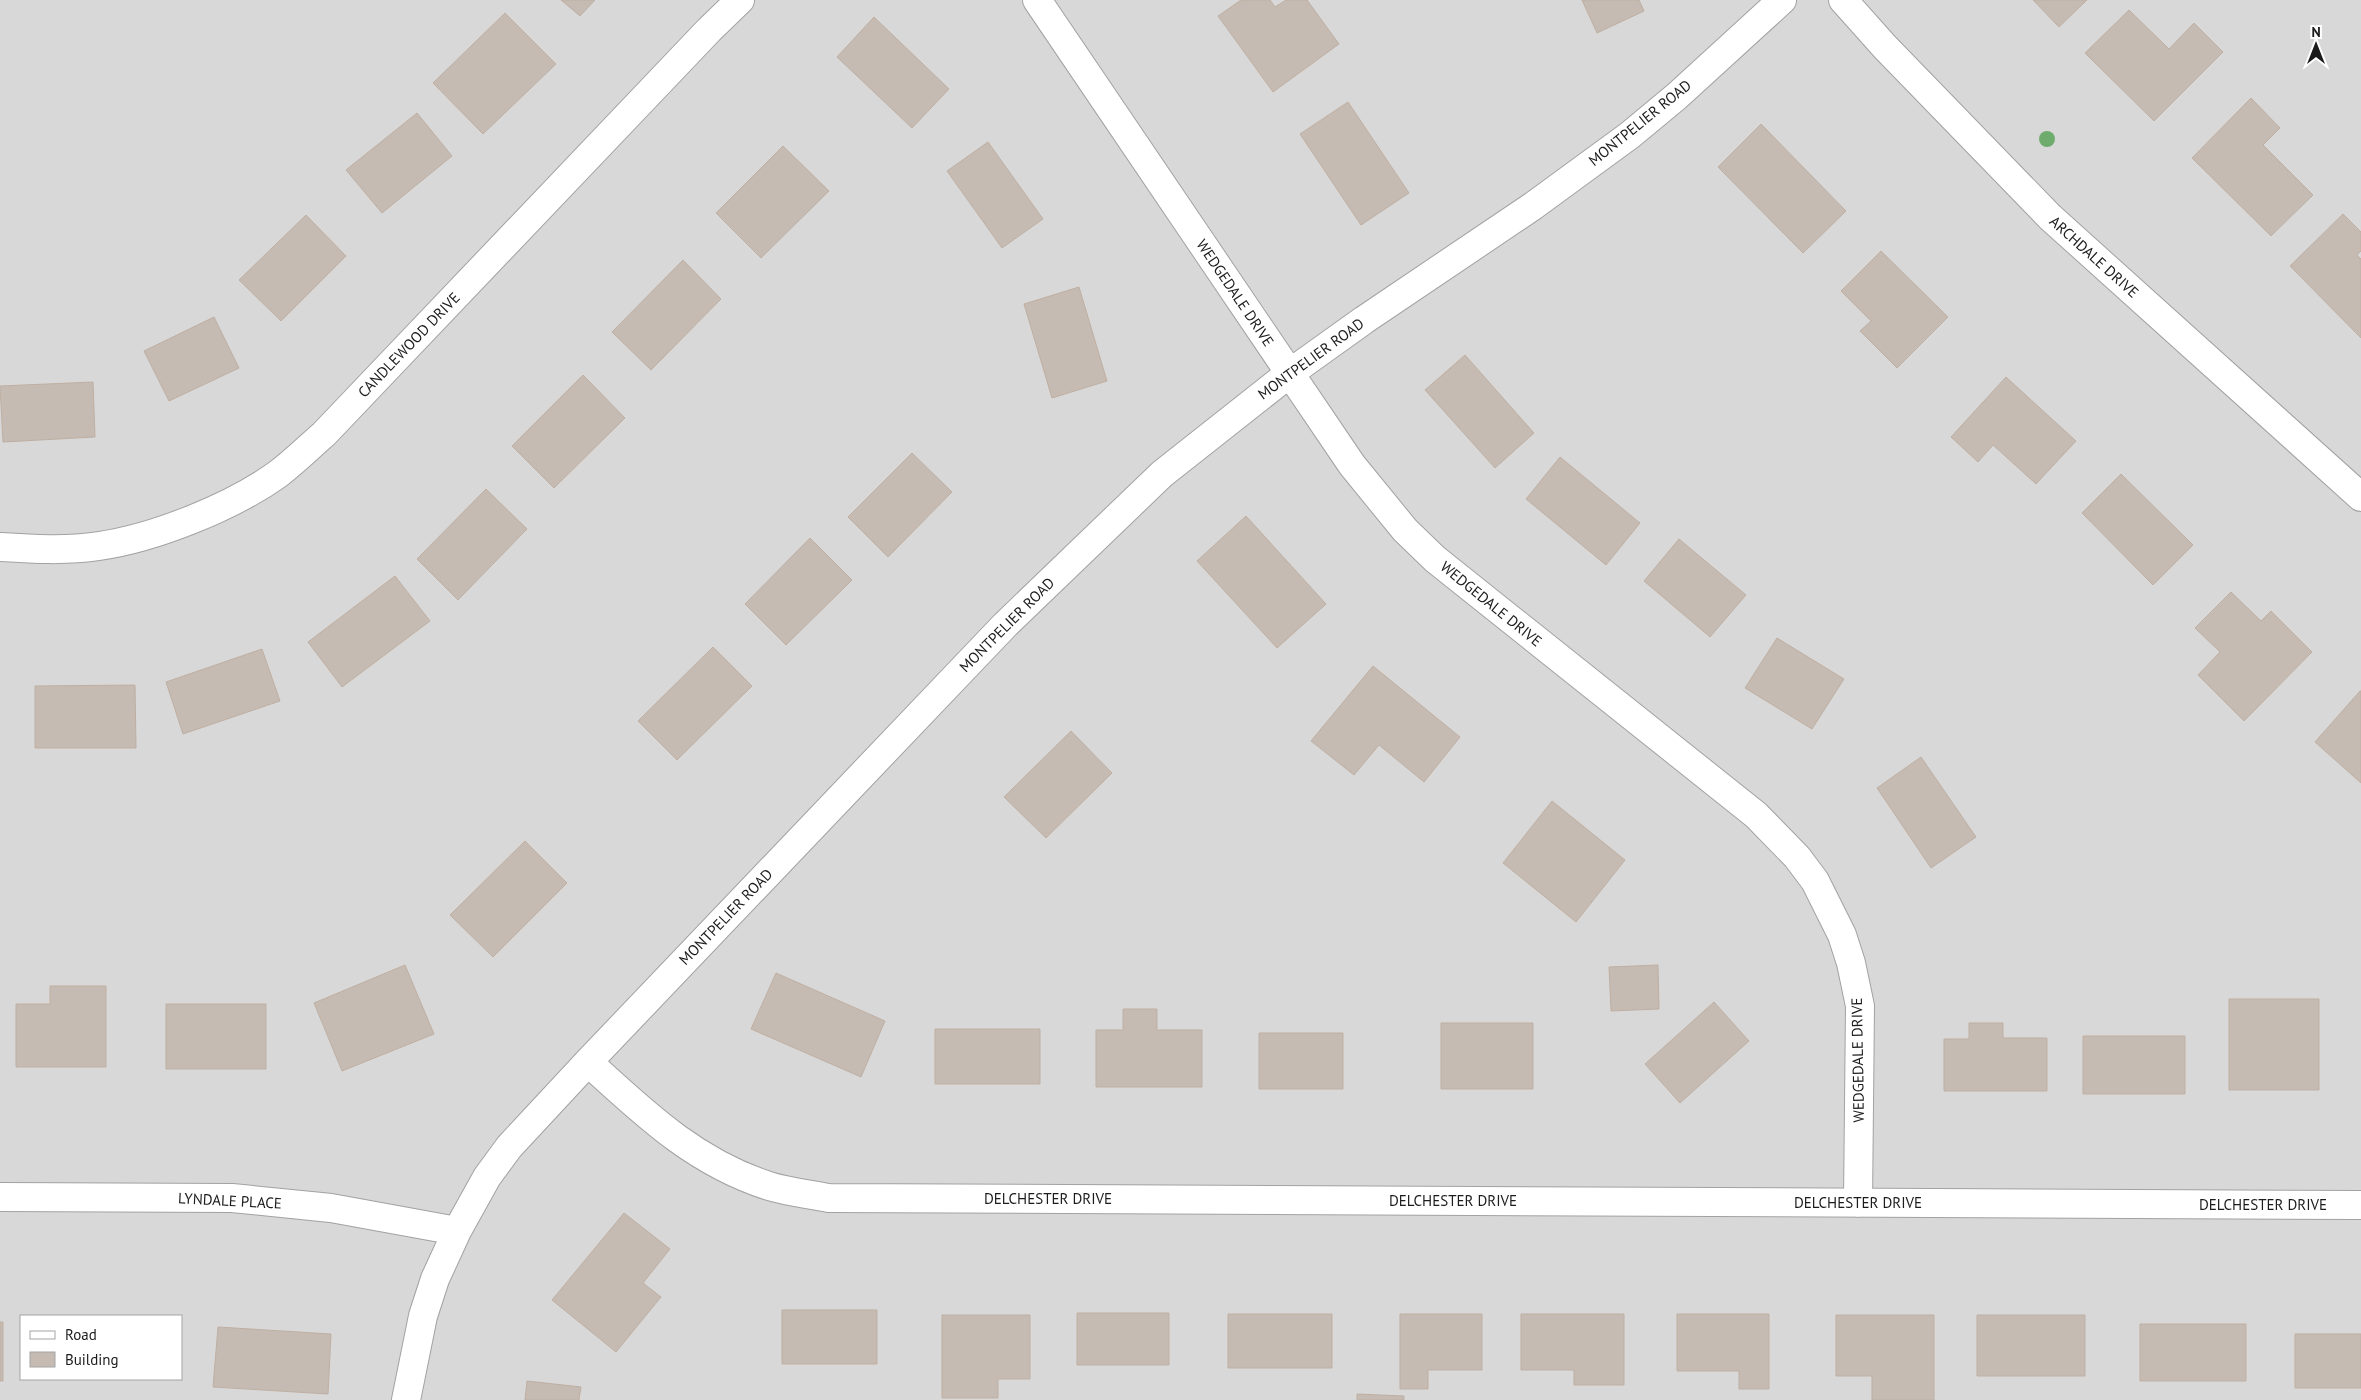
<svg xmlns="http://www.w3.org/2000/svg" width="2361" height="1400" font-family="'PT Sans',sans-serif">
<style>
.residential{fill:#d9d8d8;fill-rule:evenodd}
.building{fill:#c5bbb3;stroke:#bfafa2}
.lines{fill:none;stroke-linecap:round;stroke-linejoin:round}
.minor-casing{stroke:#a2a2a2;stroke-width:30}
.tertiary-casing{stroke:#a2a2a2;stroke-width:30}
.minor{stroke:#fff;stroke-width:28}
.tertiary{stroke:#fff;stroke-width:28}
.tree{fill:#6eac6e}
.labels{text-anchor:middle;stroke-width:4;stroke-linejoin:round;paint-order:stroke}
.street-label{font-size:15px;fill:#1b1b1b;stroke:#fff}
</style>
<rect width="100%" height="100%" fill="#ede9e0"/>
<path class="residential" d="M0,0H2361V1400H0ZM21,1316H181V1379H21Z"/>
<path class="building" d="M561,0H595L580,16Z
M1241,0H1270L1275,7L1286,0H1307L1339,44L1273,92L1218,16Z
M1582,0H1639L1644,11L1597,33Z
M2033,0H2087L2059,27Z
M2129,10L2169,49L2194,23L2223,52L2154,121L2085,53Z
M505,13L556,64L483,134L433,83Z
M874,17L949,89L912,128L837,57Z
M2251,98L2280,128L2263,145L2313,195L2271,236L2192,158Z
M1348,102L1409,193L1361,225L1300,134Z
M417,113L452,156L382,213L346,170Z
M1761,124L1846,211L1803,253L1718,167Z
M988,142L1043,219L1002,248L947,171Z
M783,146L829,191L761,258L716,213Z
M2343,214L2361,232V251L2357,255L2361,259V338L2290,266Z
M306,215L346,256L281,321L239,280Z
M1881,251L1948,317L1897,368L1860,331L1871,321L1841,291Z
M683,260L721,299L651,370L612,332Z
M1079,287L1107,381L1052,398L1024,304Z
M214,317L239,368L169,401L144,351Z
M1465,355L1534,433L1495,468L1425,390Z
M583,375L625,418L554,488L512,446Z
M2006,377L2076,441L2036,484L1993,445L1978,462L1951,437Z
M93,382L95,437L3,442L0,386Z
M912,453L952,492L888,557L848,517Z
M1560,457L1640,523L1606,565L1526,499Z
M2121,474L2193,545L2153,585L2082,513Z
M486,489L527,529L458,600L417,559Z
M1246,516L1326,604L1277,648L1197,561Z
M810,538L852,580L786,645L745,604Z
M1679,539L1746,595L1710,637L1644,581Z
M395,576L430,621L342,687L308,642Z
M2231,592L2261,621L2271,611L2312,652L2244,721L2198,675L2220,652L2195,628Z
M1777,638L1844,679L1812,729L1745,688Z
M713,647L752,686L677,760L638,721Z
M262,649L280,701L183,734L166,682Z
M1373,666L1460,737L1424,782L1379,745L1354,775L1311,741Z
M135,685L136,748H35V686Z
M2360,691H2361V783L2315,742Z
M1071,731L1112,773L1046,838L1004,797Z
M1921,757L1976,837L1931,868L1877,788Z
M1552,801L1625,860L1576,922L1503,863Z
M525,841L567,883L493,957L450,915Z
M405,965L434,1034L342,1071L314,1003Z
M1658,965L1659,1009L1611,1011L1609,967Z
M776,973L885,1021L861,1077L751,1029Z
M50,986H106V1067H16V1004H50Z
M2229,999H2319V1090H2229Z
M1714,1002L1749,1041L1680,1103L1645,1064Z
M166,1004H266V1069H166Z
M1123,1009H1157V1030H1202V1087H1096V1030H1123Z
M1441,1023H1533V1089H1441Z
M1969,1023H2003V1038H2047V1091H1944V1039H1969Z
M935,1029H1040V1084H935Z
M1259,1033H1343V1089H1259Z
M2083,1036H2185V1094H2083Z
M624,1213L670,1249L643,1283L661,1297L616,1352L552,1300Z
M782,1310H877V1364H782Z
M1077,1313H1169V1365H1077Z
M1228,1314H1332V1368H1228Z
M1400,1314H1482V1370H1428V1389H1400Z
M1521,1314H1624V1385H1574V1370H1521Z
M1677,1314H1769V1389H1739V1371H1677Z
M942,1315H1030V1379H998V1398H942Z
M1836,1315H1934V1400H1872V1376H1836Z
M1977,1315H2085V1376H1977Z
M0,1322H3V1381H0Z
M2140,1324H2246V1381H2140Z
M218,1327L331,1334L328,1394L213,1387Z
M2295,1334H2361V1388H2295Z
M527,1381L581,1387L579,1400H525Z
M1357,1394L1404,1396V1400H1357Z"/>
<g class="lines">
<g class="minor-casing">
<path id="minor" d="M1037,0L1352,465L1405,530L1435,559L1756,815L1797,857L1815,881L1842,935L1851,963L1860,1006L1858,1203
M0,547C32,549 67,551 99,546C155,538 232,507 278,474C294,462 309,447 324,434L709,30L740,0
M588,1062C644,1113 694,1162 769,1186C788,1192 809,1194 829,1198L2361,1205
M0,1197L232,1198L331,1208L457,1231
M406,1400L423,1316L435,1279L457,1231L487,1177L509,1147L588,1062L1005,625L1162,474L1290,373L1364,320L1533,206L1630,135L1677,96L1782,0"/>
</g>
<g class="tertiary-casing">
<path id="tertiary" d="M1843,0L1885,47L2050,217L2361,497"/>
</g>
<use href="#minor" class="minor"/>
<use href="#tertiary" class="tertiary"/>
</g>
<circle class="tree" cx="2047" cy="139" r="8"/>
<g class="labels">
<g class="street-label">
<text transform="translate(1640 123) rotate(-39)" y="5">MONTPELIER ROAD</text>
<text transform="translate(2094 257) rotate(42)" y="5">ARCHDALE DRIVE</text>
<text transform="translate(1235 293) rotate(56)" y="5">WEDGEDALE DRIVE</text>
<text transform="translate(409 345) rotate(-46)" y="5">CANDLEWOOD DRIVE</text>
<text transform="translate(1311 359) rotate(-36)" y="5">MONTPELIER ROAD</text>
<text transform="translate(1491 604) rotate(39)" y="5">WEDGEDALE DRIVE</text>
<text transform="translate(1007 625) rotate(-45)" y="5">MONTPELIER ROAD</text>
<text transform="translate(726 917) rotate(-46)" y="5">MONTPELIER ROAD</text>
<text transform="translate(1858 1060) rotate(-91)" y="5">WEDGEDALE DRIVE</text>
<text x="1048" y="1204">DELCHESTER DRIVE</text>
<text transform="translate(230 1201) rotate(3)" y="5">LYNDALE PLACE</text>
<text x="1453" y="1206">DELCHESTER DRIVE</text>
<text x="1858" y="1208">DELCHESTER DRIVE</text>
<text x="2263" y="1210">DELCHESTER DRIVE</text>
</g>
</g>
<rect x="20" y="1315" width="162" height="65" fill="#ffffff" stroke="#a4a4a4"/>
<rect x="30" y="1331" width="25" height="8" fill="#ffffff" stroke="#a4a4a4"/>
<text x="65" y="1340" font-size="15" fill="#1b1b1b">Road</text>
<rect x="30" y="1352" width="25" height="15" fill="#c5bbb3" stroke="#a4a4a4"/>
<text x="65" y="1365" font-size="15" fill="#1b1b1b">Building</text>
<g transform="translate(2316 45)" stroke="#ffffff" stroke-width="4" paint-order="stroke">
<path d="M0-4L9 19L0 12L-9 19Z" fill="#1b1b1b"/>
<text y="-8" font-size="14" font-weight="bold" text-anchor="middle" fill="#1b1b1b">N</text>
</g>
</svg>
